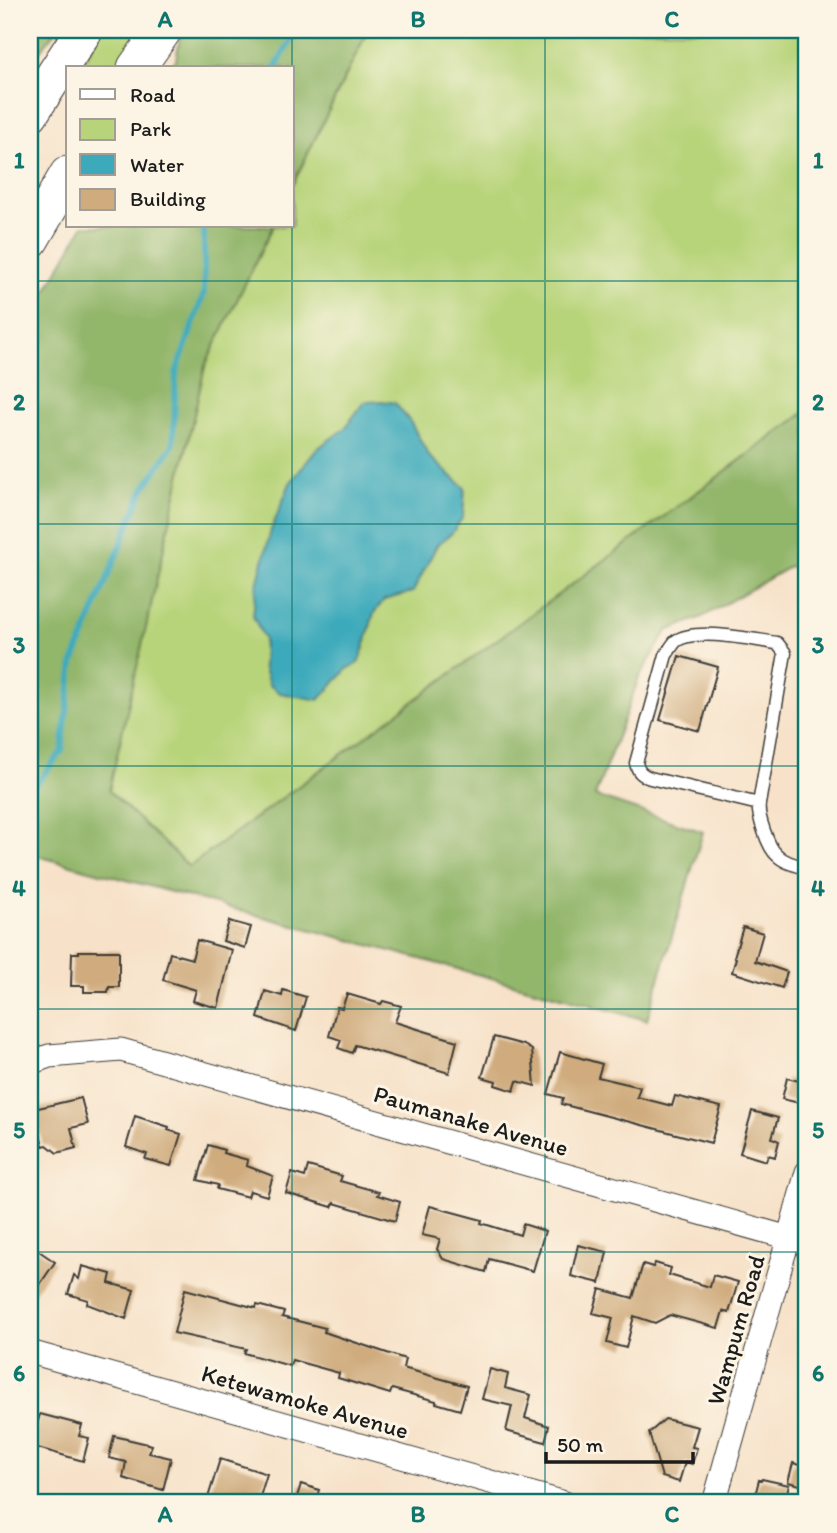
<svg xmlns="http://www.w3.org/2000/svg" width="837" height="1533" font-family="Itim,sans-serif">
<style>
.green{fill:#b8d47a;stroke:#6a784b;stroke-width:2}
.forest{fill:#92b66a;stroke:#576943;stroke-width:2}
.water{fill:#3caabb;stroke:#2c636c;stroke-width:2}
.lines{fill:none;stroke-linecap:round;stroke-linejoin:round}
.stream{stroke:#3caabb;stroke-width:6}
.building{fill:#cfab7d}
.service-casing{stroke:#3d3a36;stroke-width:15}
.minor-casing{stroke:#3d3a36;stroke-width:25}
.primary-casing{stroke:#3d3a36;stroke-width:39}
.service{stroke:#fff;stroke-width:12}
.minor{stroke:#fff;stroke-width:23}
.primary{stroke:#fff;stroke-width:37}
.grid{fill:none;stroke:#0f766e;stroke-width:2;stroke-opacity:0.55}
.labels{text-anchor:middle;stroke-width:6;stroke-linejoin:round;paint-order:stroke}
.street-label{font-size:24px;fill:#1c1c1c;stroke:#fcf5e5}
.neatline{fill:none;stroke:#0f766e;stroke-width:2.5}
.grid-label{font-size:23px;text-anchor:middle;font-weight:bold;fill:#0f766e}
</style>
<rect width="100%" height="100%" fill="#fcf5e5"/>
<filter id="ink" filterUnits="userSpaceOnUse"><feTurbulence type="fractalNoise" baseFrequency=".0143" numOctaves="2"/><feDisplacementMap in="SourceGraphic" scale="14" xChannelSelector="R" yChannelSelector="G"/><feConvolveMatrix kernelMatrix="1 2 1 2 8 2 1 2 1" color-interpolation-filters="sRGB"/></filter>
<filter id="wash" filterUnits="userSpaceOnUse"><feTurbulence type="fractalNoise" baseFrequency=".00686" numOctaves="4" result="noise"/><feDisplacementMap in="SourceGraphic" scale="28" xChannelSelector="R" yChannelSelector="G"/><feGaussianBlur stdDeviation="1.57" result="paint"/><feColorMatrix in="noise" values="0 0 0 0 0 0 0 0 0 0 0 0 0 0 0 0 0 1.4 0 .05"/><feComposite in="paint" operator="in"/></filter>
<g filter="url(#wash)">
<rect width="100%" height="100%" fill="#f7e2c9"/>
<path class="green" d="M100,30H145L117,68H81Z
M368,30H807V411L189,867L108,791L205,366L273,226H292V186Z"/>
<path class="forest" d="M30,30H57L30,63Z
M181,30H368L292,186V68H169L176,60Z
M83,226H273L205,366L109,791L189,867L807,411V574L791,566L702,617L667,631L639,678L595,796L703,832L647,1020L30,854V319Z"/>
<path class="water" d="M382,401L395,403L411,423L429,456L465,488L463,517L452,533L437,545L413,592L384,600L374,613L364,648L358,663L347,669L319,700L280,693L269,685L263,666L264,639L253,616L256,588L271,530L290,483L317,449L345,428L364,402Z"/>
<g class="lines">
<path class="stream" d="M275,68L297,30
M30,792L62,751L73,663L143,490L173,445L176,373L204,293V226"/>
</g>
<g id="blocks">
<path class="building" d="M679,656L718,667L700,731L660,720Z
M229,921L251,927L245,948L223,941Z
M743,927L763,933L755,961L787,972L782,988L732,972L736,958L734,957Z
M197,940L232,950L218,1008L193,1001L196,990L163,980L170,953L192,959Z
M79,951H119V987H109L108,992H84V986H71L72,953H79Z
M283,990L306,997L296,1031L258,1018L265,991L282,996Z
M347,994L381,1004L383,1001L401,1006L395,1022L457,1041L449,1073L355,1045L352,1053L338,1048L341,1040L329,1036L337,1007L342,1008Z
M494,1037L524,1045L532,1050L535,1086L517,1081L514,1091L495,1085L496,1081L482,1077Z
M560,1052L602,1064L598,1077L640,1087L637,1097L672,1106L675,1096L721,1107L711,1143L561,1104L563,1098L548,1094Z
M787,1078L807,1083L804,1104L782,1099Z
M81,1098L88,1124L71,1128L76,1148L57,1153L47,1145L43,1146L34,1109Z
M752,1111L778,1118L772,1138L779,1141L775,1157L768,1155L766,1161L740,1153Z
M135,1116L169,1127L168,1130L181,1134L171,1166L145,1159L147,1154L126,1147Z
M208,1145L224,1150L223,1153L248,1160L247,1166L273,1176L267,1196L250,1191L248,1197L217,1189L218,1185L198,1180Z
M308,1166L342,1176L340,1181L379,1192L377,1195L400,1202L395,1221L334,1203L332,1207L286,1193L292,1173L305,1177Z
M430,1206L482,1220L481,1223L520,1235L523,1224L545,1231L533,1271L489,1259L486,1272L443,1259L437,1249L440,1239L422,1235Z
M30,1245L55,1262L30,1299Z
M578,1245L607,1252L600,1283L571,1276Z
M655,1263L671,1268L669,1275L710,1287L713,1275L738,1282L729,1313L723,1311L718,1328L670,1315L655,1323L634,1316L626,1348L607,1343L613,1318L593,1313L600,1289L633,1298L643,1264L653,1267Z
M82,1266L111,1274L109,1283L134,1290L126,1319L87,1304L88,1300L68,1294L74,1275L79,1279Z
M185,1289L256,1308L257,1305L284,1312L282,1317L325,1328L324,1332L405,1359L403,1368L467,1386L460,1410L436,1403V1401L392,1389L390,1394L338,1378L339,1373L292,1360L290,1366L244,1353L246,1349L174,1333Z
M490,1369L508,1374L505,1388L531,1395L525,1418L549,1426L545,1442L506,1431L512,1406L482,1399Z
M40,1414L82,1425L79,1436L89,1438L83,1461L31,1446Z
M665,1419L698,1427L692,1447L697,1448L692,1464L685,1462L679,1482L662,1477L649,1433Z
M114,1436L152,1445L149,1453L171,1458L163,1490L123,1478L126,1462L109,1458Z
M220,1459L267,1474L258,1503H216L207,1501Z
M793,1463L807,1467V1483L805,1482L804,1486L788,1482Z
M762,1479L789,1485L784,1503H753L759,1480L761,1481Z
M301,1484L319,1490L315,1503H295Z"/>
</g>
</g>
<g filter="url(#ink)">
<use href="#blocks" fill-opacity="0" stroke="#3d3a36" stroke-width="2"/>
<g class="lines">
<g class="service-casing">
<path id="service" d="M759,804L650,778C642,775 638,772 636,763L666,655C669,651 672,645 676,641C695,627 754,640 777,643L785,653L759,804C757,814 768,848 777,855C785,863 796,865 807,868"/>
</g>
<g class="minor-casing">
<path id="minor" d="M30,1063L49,1056L121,1050L807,1243
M30,1352L565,1503
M714,1503L807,1172"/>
</g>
<g class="primary-casing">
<path id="primary" d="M136,68L163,30
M30,113L84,30
M30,240L68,175"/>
</g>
<use href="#service" class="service"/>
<use href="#minor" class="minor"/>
<use href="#primary" class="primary"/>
</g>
</g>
<path class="grid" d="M292,30V68M545,30V1503M292,226V1503M30,281H807M30,524H807M30,766H807M30,1009H807M30,1252H807"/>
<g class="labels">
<g class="street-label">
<text transform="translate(471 1121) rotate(16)" y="8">Paumanake Avenue</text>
<text transform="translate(736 1330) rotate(-74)" y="8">Wampum Road</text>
<text transform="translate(305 1402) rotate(16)" y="8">Ketewamoke Avenue</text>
</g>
</g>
<rect width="837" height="1533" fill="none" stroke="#fcf5e5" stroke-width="77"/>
<rect x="66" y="66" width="228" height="161" fill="#fcf5e5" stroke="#a29e95" stroke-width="2"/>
<rect x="80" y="89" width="35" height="10" fill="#ffffff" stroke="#a29e95" stroke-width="2"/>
<text x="130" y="102" font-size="21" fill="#1c1c1c">Road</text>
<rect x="80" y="119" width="35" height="21" fill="#b8d47a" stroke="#a29e95" stroke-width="2"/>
<text x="130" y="136" font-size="21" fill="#1c1c1c">Park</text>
<rect x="80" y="154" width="35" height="21" fill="#3caabb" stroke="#a29e95" stroke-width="2"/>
<text x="130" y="172" font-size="21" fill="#1c1c1c">Water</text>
<rect x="80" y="189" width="35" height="21" fill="#cfab7d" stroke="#a29e95" stroke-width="2"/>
<text x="130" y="206" font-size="21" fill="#1c1c1c">Building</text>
<path d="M546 1452v10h147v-10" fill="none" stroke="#1c1c1c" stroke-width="3.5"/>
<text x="557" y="1452" font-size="21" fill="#1c1c1c" stroke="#fcf5e5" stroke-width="5" paint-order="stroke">50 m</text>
<rect x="38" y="38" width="760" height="1456" class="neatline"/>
<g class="grid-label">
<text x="165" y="27">A</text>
<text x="418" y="27">B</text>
<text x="672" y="27">C</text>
<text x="19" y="168">1</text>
<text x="818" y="168">1</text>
<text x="19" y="410">2</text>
<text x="818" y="410">2</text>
<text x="19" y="653">3</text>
<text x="818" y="653">3</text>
<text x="19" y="896">4</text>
<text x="818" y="896">4</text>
<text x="19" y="1138">5</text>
<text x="818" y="1138">5</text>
<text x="19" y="1381">6</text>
<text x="818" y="1381">6</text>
<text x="165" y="1522">A</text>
<text x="418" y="1522">B</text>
<text x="672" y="1522">C</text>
</g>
</svg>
